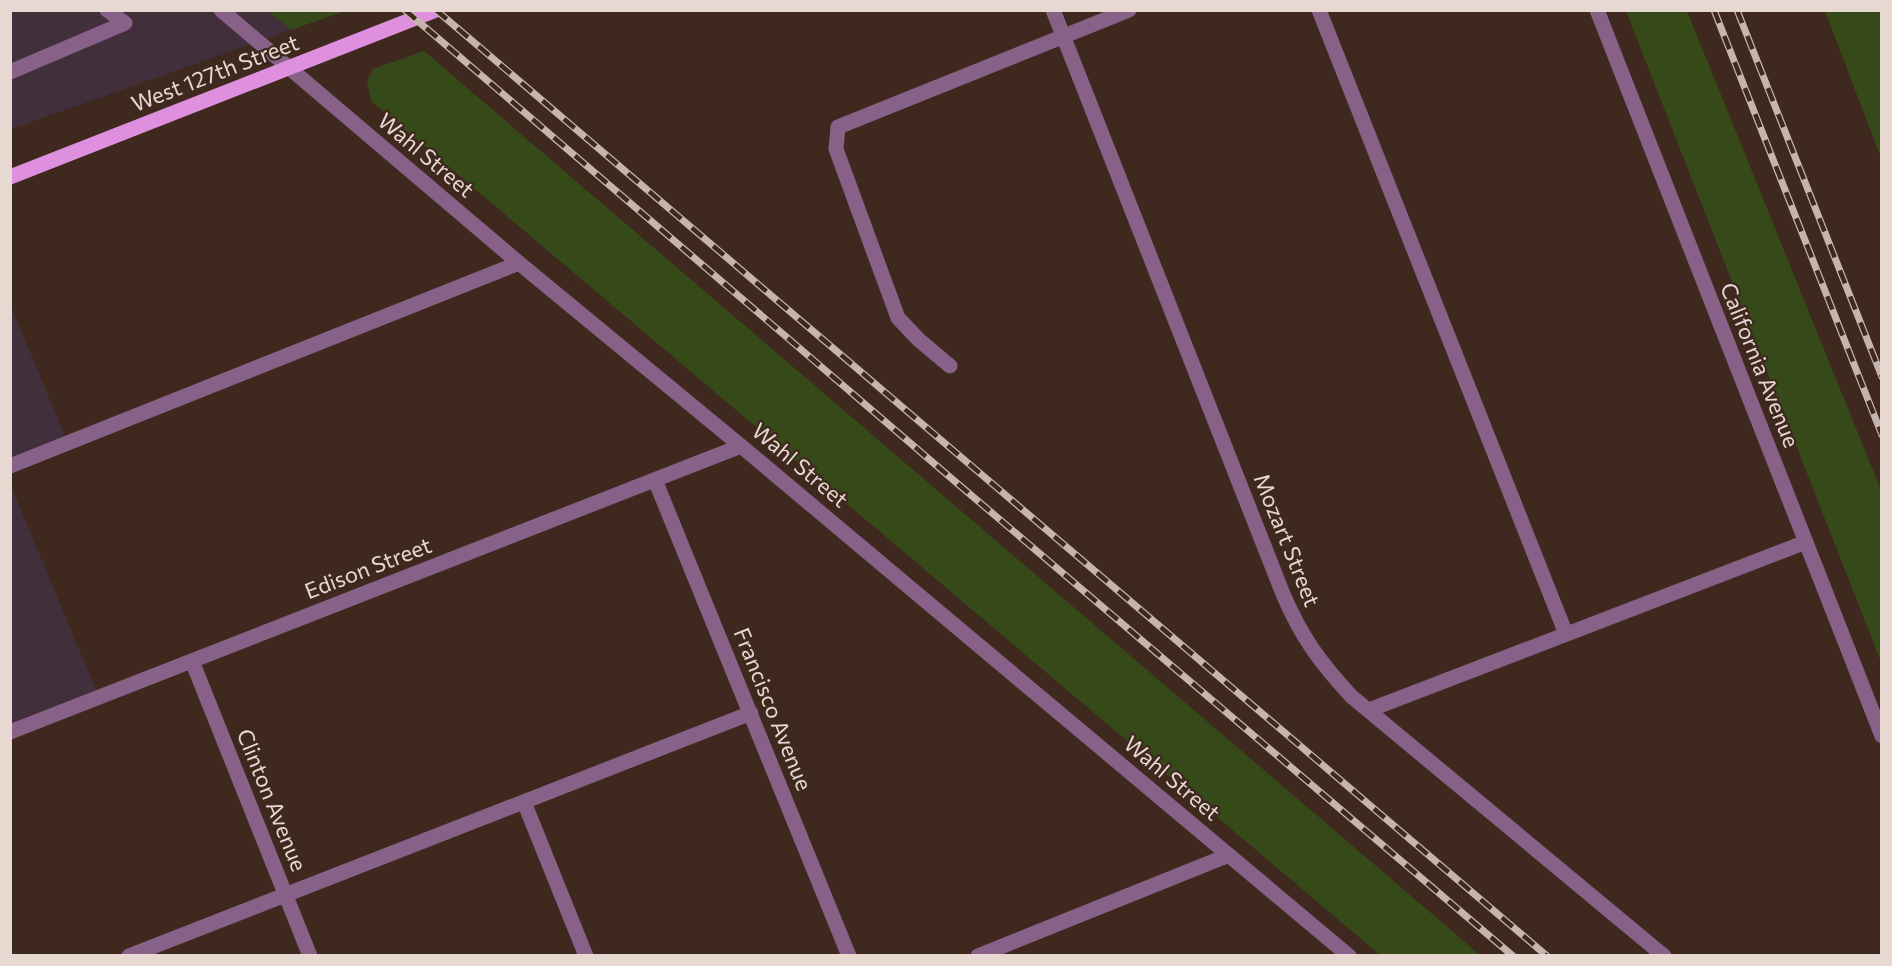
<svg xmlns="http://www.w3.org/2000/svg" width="1892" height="966" font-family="Commissioner,sans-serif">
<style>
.commercial{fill:#41303b}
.green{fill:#364919}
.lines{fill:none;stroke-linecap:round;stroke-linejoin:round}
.minor{stroke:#876187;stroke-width:15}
.major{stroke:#de90df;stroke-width:15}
.rail-casing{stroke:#c5b5ae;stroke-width:7}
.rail{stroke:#3f291f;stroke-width:4.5;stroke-dasharray:14;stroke-linecap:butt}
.labels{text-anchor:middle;stroke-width:4.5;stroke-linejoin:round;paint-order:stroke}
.street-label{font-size:22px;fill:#e7d8d2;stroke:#3f291f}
</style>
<rect width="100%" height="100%" fill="#3f291f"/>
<path class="commercial" d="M10,11H268L291,30L11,129Z
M10,304L68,443L10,466Z
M10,484L99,697L10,732Z"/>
<path class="green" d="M268,11H345L291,30Z
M1626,11H1687L1881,490V662Z
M1825,11H1881V158Z
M424,51L1480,955H1380L371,101L367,81L373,69Z"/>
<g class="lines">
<path class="minor" d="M221,10L519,263L741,446L1349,956
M1053,10L1283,594C1302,638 1319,661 1351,696L1664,956
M1319,10L1566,634
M1597,10L1882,736
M10,72L125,23L107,10
M950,366L919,340L898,318L836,149L838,127L1129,10
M10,466L519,263
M655,480L849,956
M192,661L310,956
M1369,710L1806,542
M10,732L741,446
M524,802L586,956
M129,956L751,713
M978,956L1229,855"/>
<path class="major" d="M10,177L436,10"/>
<g class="rail-casing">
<path id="rail" d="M405,10L958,484L1513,956
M436,10L1547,956
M1714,10L1882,435
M1737,10L1882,377"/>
</g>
<use href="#rail" class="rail"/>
</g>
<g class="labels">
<g class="street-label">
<text transform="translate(215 73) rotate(-21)" y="8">West 127th Street</text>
<text transform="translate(426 155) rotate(40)" y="8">Wahl Street</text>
<text transform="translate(1760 365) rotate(68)" y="8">California Avenue</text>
<text transform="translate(800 465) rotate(40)" y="8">Wahl Street</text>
<text transform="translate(1287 540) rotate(68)" y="8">Mozart Street</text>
<text transform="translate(368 568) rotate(-21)" y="8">Edison Street</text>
<text transform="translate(773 709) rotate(68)" y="8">Francisco Avenue</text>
<text transform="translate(1172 778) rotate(40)" y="8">Wahl Street</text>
<text transform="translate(272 800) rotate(68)" y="8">Clinton Avenue</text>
</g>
</g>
<rect width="1892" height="966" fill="none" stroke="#e7d8d2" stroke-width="24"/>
</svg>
